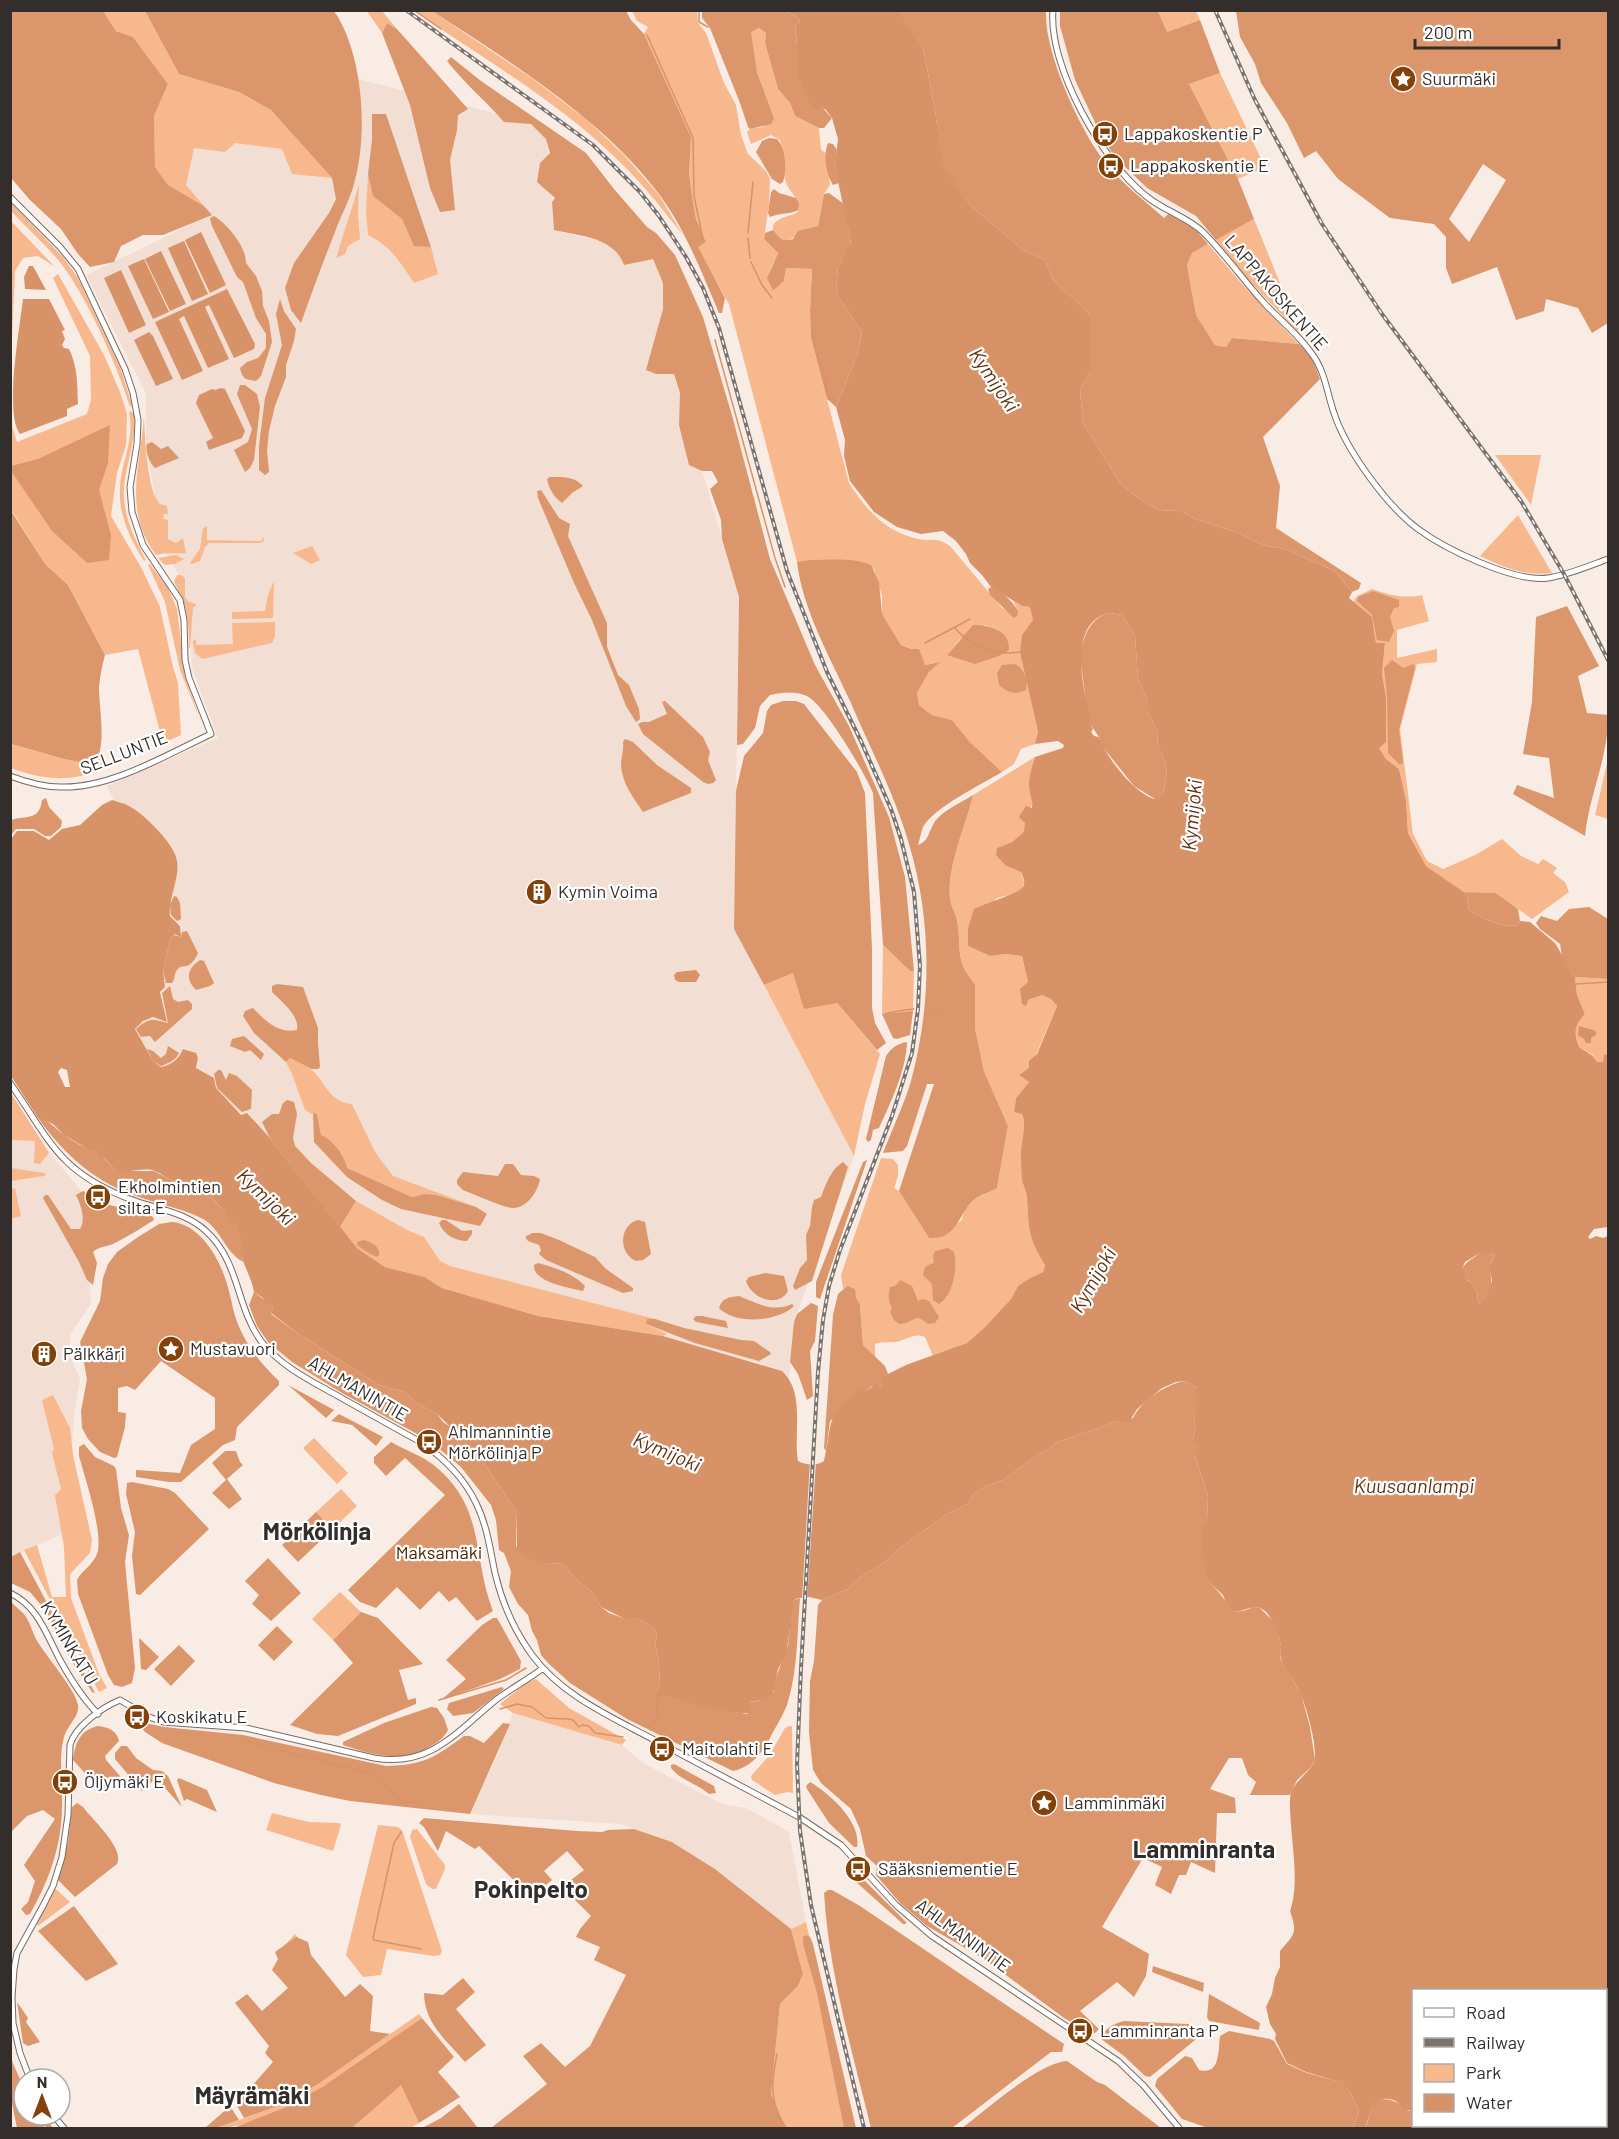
<svg xmlns="http://www.w3.org/2000/svg" width="1619" height="2139" font-family="Barlow,sans-serif">
<style>
.built{fill:#f2ded2}
.green{fill:#f8b88e;fill-rule:evenodd}
.forest{fill:#db976b;fill-rule:evenodd}
.water{fill:#d79367;fill-rule:evenodd}
.pier{fill:#f9ece4}
.lines{fill:none;stroke-linecap:round;stroke-linejoin:round}
.stream{stroke:#d79367;stroke-width:1.5}
.minor-casing{stroke:#766b64;stroke-width:7}
.minor{stroke:#fff;stroke-width:5}
.rail-casing{stroke:#7b736e;stroke-width:4}
.rail{stroke:#fff;stroke-width:1.5;stroke-dasharray:4.5;stroke-linecap:butt}
.labels{text-anchor:middle;stroke-width:4.5;stroke-linejoin:round;paint-order:stroke}
.poi-label{font-size:18px;fill:#332e2b;stroke:#fff;text-anchor:start}
.street-label{font-size:18px;fill:#332e2b;stroke:#fff}
.park-label{font-size:18px;fill:#4e2300;stroke:#fff}
.water-label{font-size:20px;font-style:italic;fill:#603312;stroke:#fff}
.district-label{font-size:24px;font-weight:bold;fill:#332e2b;stroke:#fff}
</style>
<rect width="100%" height="100%" fill="#f9ece4"/>
<path class="built" d="M234,48L534,123L547,140L554,230L603,242L620,254L653,259L663,283V309L647,370L656,374H674L739,597L734,928L854,1156L794,1322L789,1377L782,1371L769,1366L357,1248L270,1138L248,1113L242,1115L217,1089L215,1078L197,1068L198,1058L196,1053L183,1048L179,1058L169,1065L161,1067L153,1062L135,1029L143,1021L153,1017L167,1021L161,992L165,987L163,970L171,937L174,934L180,935L181,925L169,914V904L174,886L177,860L169,843L152,824L129,809L116,805L107,786L218,738L192,668L189,606L180,577L164,549L146,444V393L86,275L188,226L123,116Z
M10,1093L52,1156L84,1194L91,1304L71,1333L68,1352L80,1379L74,1414L72,1449L74,1529L11,1557Z
M513,1713L622,1745L643,1763L722,1804L746,1808L789,1832L806,1922L791,1929L715,1869L673,1842L620,1824L470,1814L498,1754Z"/>
<path class="green" d="M103,11H145L179,74L239,92L271,110L332,178L292,174L282,149L235,143L225,152L194,148L186,185L204,206L168,185L155,167L154,116L168,84L133,37L116,31Z
M367,11H382L397,29L387,23L382,33Z
M414,11H432L533,79L587,120L625,156L659,195L683,235C663,210 643,184 620,162C559,102 484,59 414,11Z
M632,11H697L698,23L706,33L724,83L736,105L741,135L748,154L766,171L770,179L769,205L764,239L778,253C773,265 762,279 774,290L784,281L786,268L812,269L810,311L811,338L849,483C866,510 886,532 918,539C934,542 934,536 950,546L1002,608L1010,612L1018,611L1013,601L1022,606L1030,607L1034,617L1038,731L1035,744L1021,749L1014,764L1002,772L970,742L952,720L932,715L919,705L917,693L929,672L939,662L925,665L922,658L911,649L901,645L882,614V596L874,569L809,560L797,562L729,304L697,247L706,242L696,219L693,202L689,174L691,137L644,34L648,27L637,21ZM985,625L999,630L947,655L960,639Z
M1158,11H1196L1200,20L1167,32Z
M759,28L766,33L765,43L778,89L790,103L795,116L819,128L821,150L826,153L830,185L824,194L818,226L786,241C781,240 777,237 774,232C768,218 791,217 798,212C799,196 793,197 787,185C781,172 784,154 780,140L771,135L751,144L747,132L750,129L763,127L774,118L757,72L750,32Z
M1220,73L1265,167L1238,179L1189,84Z
M368,174L373,196L402,219L414,245L431,247L438,274L414,283C400,262 391,246 368,235L366,210Z
M359,185L358,215L360,239L348,246L345,254L336,258Z
M10,202L63,257L78,278L120,367L132,405L130,407C116,363 87,296 59,261C44,243 26,227 11,211Z
M1254,219L1301,335L1245,276L1216,240Z
M11,221L55,267L38,256L23,258L15,271L11,358Z
M1208,244L1242,284L1299,344L1232,338L1226,347L1215,345L1196,315L1187,265L1192,253Z
M58,274L104,355L120,392L127,414L126,445L117,473L111,516L142,569L160,607L173,667L178,683L181,735L163,743L138,649L105,655L68,585L45,564L11,509L10,420L17,442L87,414L91,400L90,356L53,278Z
M129,411L134,413C136,437 129,456 125,479C120,508 132,535 146,560L144,561C125,531 114,503 123,467C128,448 133,431 129,411Z
M144,417C145,436 147,492 160,504L167,506L168,514H164L163,519L168,520V539L176,543L183,538L186,553C176,554 167,552 156,555C123,511 140,467 144,417Z
M1495,455H1541L1531,505Z
M1518,515L1552,573C1522,576 1506,568 1480,556Z
M207,526V540L262,541L263,536L264,541L260,543H209L205,547L200,561L192,564L190,563L200,549L203,528Z
M312,546L320,560L311,564L293,553Z
M176,555L184,559L175,564L165,565L158,558Z
M150,564L168,588L177,609L185,677L201,722L180,670L165,602L148,565Z
M177,575H181L185,578V597L189,602L196,604V606L193,607L190,648H189C189,621 188,607 174,582Z
M274,581L273,618L232,619V612L265,611L268,595Z
M1372,589C1389,595 1405,599 1422,595L1429,621L1397,630V658L1437,649V662L1417,664L1400,729L1413,834L1427,861L1443,869L1477,854L1502,839L1521,856L1538,864L1543,859L1557,868L1553,873L1565,882L1569,892L1532,919L1496,893L1464,892L1426,866L1408,833L1406,800L1399,769L1386,759L1379,748L1386,697L1382,674L1385,644L1376,643L1372,617L1353,602L1357,596Z
M275,622V636L272,643L202,659L195,653L193,641L196,639V645L233,644L232,623Z
M10,744L64,759L95,765L101,754L105,769C68,782 47,781 11,768Z
M1035,757C1029,773 1027,786 1033,802L1025,823V832L1012,842L997,848L1006,866L1021,872L1024,882L1023,888L1017,893L997,898L968,928V946L990,956L1006,954L1022,956L1028,982V1000L1042,995L1051,999L1057,1006L1030,1068L1019,1075L1029,1082L1016,1098L1014,1111L1022,1114C1027,1127 1021,1139 1021,1152C1021,1160 1021,1171 1022,1180C1023,1186 1027,1192 1027,1198C1029,1230 1029,1237 1045,1265L1043,1272L1028,1279L1018,1286L1011,1299L985,1327L967,1343L933,1356L925,1337C915,1332 906,1340 895,1342C887,1343 884,1341 875,1344V1357L863,1345L860,1305L847,1286L843,1289L841,1275L881,1158L893,1159L898,1165V1176L894,1188L899,1191L929,1238L961,1221L965,1210L975,1199L997,1188L1008,1126L983,1072L975,1029V984C954,960 962,949 957,920C956,914 952,909 951,903C944,872 966,826 973,795Z
M1608,759V819L1595,815Z
M883,945L910,971H914L913,1011L882,1014Z
M793,973L837,1003L880,1054L865,1104L854,1156L764,985Z
M1575,977L1608,979V1054L1604,1056L1603,1062H1597L1593,1055L1579,1047C1573,1032 1575,1025 1585,1014L1577,995Z
M290,1058C297,1062 307,1065 312,1070C327,1084 329,1102 352,1104L375,1152L393,1176L476,1207L424,1194L412,1197L347,1168L321,1135L317,1114H312L305,1110L292,1074L286,1062Z
M11,1093L49,1153L40,1164L34,1163L35,1141L11,1140Z
M11,1168L44,1173L46,1174L44,1176L11,1181Z
M15,1188L21,1216L11,1219V1189Z
M356,1201L407,1230L424,1237L440,1261L450,1266L655,1319L647,1320L646,1324L667,1334L663,1336L538,1316L442,1288L425,1277L385,1267L357,1248L340,1227Z
M53,1395L70,1428L73,1455L92,1540L90,1553L70,1574L71,1598L99,1674L107,1688L99,1692L24,1550L37,1545L52,1597H66L64,1547L55,1495L61,1489L52,1453L54,1449L42,1400Z
M314,1438L348,1473L337,1484L303,1448Z
M341,1489L357,1506L333,1529L316,1512Z
M340,1592L361,1612L333,1640L312,1619Z
M536,1679L569,1708L626,1740L622,1745L513,1713L500,1704L526,1683Z
M789,1726H792L793,1793L787,1792L775,1795L752,1780L751,1776L769,1756L785,1728Z
M272,1813L309,1822L339,1823L341,1825L333,1851L266,1830Z
M378,1825L398,1827L402,1830L442,1951L440,1955L434,1956L387,1949L381,1975L363,1977L346,1955Z
M417,1829L445,1865V1869L436,1889H432L426,1884L410,1837L412,1830Z
M53,1890H57L70,1902L38,1926L37,1924Z
M806,1922L854,2128H785L771,2094L780,2004L798,1986L803,1974L791,1929Z
M295,1934L307,1948L321,2082L419,2014L422,2018C371,2054 278,2128 216,2128L284,2104L296,2055L284,1946Z
M401,2084L419,2123L411,2128H352Z"/>
<path class="forest" d="M10,11H103L116,31L133,37L168,84L154,116L155,167L168,185L204,206L212,215L163,235H143L121,246L114,262L90,267L78,254L61,229L30,200L11,178Z
M334,11C363,53 368,131 355,180C351,198 341,215 335,232C323,262 312,292 301,323L291,310L285,288L294,263L329,213L336,199L332,178L271,110L239,92L179,74L145,11Z
M432,11H626L631,20L644,34L691,137L689,174L693,202L696,219L706,242L698,247L725,298L722,313H719C702,273 685,229 659,194C604,120 509,61 432,11Z
M702,11H785L790,14L795,15L800,21L795,26L801,85L832,118L824,128H819L795,116L790,103L778,89L765,43L766,33L759,28L751,32L757,72L774,118L771,124L750,129L748,127L740,103L710,28L702,18Z
M900,11H1046C1044,52 1079,128 1104,161C1121,183 1143,199 1164,218L1170,212L1189,222L1208,244L1192,253L1187,265L1196,315L1215,345L1226,347L1232,338L1299,344C1311,353 1315,365 1320,379L1263,437L1280,486L1276,528L1361,583L1359,589L1352,592L1335,571L1285,549L1263,545L1239,533L1195,519L1180,510L1160,511L1138,498L1120,483L1083,423L1080,390L1090,371V315L1053,279L1045,260L1023,250L970,205L941,163L936,117L923,47L902,20Z
M1060,11H1158L1167,32L1200,20L1220,73L1189,84L1238,179L1254,219L1216,240L1196,216L1147,188L1114,156L1099,131L1075,80L1060,26Z
M1236,11H1608V323L1592,333L1578,308L1546,299L1544,311L1516,320L1497,267L1452,284L1446,268V237L1434,224L1390,218L1338,179L1316,151L1304,158L1287,123L1261,83L1255,64L1240,37ZM1483,164L1506,180L1469,242L1449,219Z
M387,23L397,29L468,109L458,115L457,130L450,160L455,210L440,212L430,188L410,105L382,33Z
M451,57L481,81L586,153L614,189L647,227L656,233L675,255L703,317L733,419L770,559L815,665L849,726L889,817L905,877L914,971H910L883,945L873,793C865,773 824,704 807,696C795,691 783,692 770,695L760,706L755,728L743,744L737,745L739,597L722,539L721,520L710,489L718,482L712,471H702L689,465L679,425L680,393L674,374H656L646,370L663,309V283L653,259L624,265C614,237 580,236 554,230L552,202L555,198L537,182L540,163L550,153L546,139L531,124L504,122C486,101 464,83 447,61Z
M372,114H386L431,247L414,246L402,219L373,196L368,174L372,140Z
M769,138L777,139C786,149 787,170 783,182L780,184L772,179L756,152L762,141Z
M828,143L833,144L837,150L835,167L839,183L833,185C826,174 823,155 828,143Z
M774,189L779,193L796,198L799,203L798,210C792,214 779,213 770,217L768,213L771,192Z
M829,193L844,204L851,244L838,267L836,293L862,332L857,355L836,407L827,399L811,338L810,311L812,269L786,268L784,281L774,290L772,289L767,278L778,253L764,239L765,233L773,230C780,239 782,242 793,239L798,231L818,226L824,194Z
M214,216C228,225 246,246 246,263L256,276L262,291L263,306L269,321L272,342L261,376L256,381C246,380 242,379 240,368L247,362L258,358L266,348V334L256,318L243,282L237,277L212,226L210,218Z
M280,299L284,311L296,329L294,341L286,365V377L275,406L269,431L267,451L269,472L265,475L259,470V446L265,398L282,345L276,314Z
M240,385H245L257,394L260,407L254,460L250,468L245,472L234,450L248,442L252,429L237,394Z
M110,425L108,463L99,490L111,535L109,560L87,563L52,531L11,471V466L38,459Z
M152,442L161,449L168,446L179,458L155,468C149,462 145,451 147,444Z
M550,477C563,477 574,476 583,486L572,493L562,503C554,497 549,489 547,479Z
M541,490L559,518L570,524L568,536L607,623V647L618,675L629,685L639,709L640,719L636,722L626,706L592,620L574,583L538,498L537,491Z
M10,509L45,564L68,585L105,655C102,666 100,676 99,687C99,712 107,742 95,765L64,759L11,744Z
M809,560C828,560 853,557 871,565L879,582L882,614L901,645L911,649H919L925,665L940,662L929,672L917,693L919,705L932,715L952,720L970,742L1002,772C982,784 933,808 923,827C921,832 920,839 918,845C929,841 928,833 934,823C941,811 961,803 973,795C966,826 944,872 951,903C952,909 956,914 957,920C962,949 954,960 975,984V1029L984,1072L1008,1126L997,1188C990,1192 981,1195 975,1199C958,1213 958,1240 929,1238L899,1191L934,1084H927L907,1146L903,1151L883,1153C892,1129 904,1105 911,1081C932,1003 932,921 909,844C895,795 870,748 850,701C830,657 803,611 797,562Z
M991,587C1003,593 1011,599 1018,611L1017,616L1014,618L990,595L988,589Z
M1373,591L1399,600V607L1394,608L1390,617L1394,631L1389,642L1377,640L1372,615L1357,601L1358,597Z
M1567,606L1599,666L1578,676L1587,713L1608,715C1609,756 1589,795 1585,836L1513,794L1517,785L1554,798L1549,758L1523,754L1532,702L1536,617Z
M1110,613L1122,615L1135,636L1138,678L1148,702V712L1157,730L1158,746L1165,762L1167,772L1163,794L1155,799L1134,786L1102,746L1099,737L1089,722L1080,658C1082,640 1089,617 1110,613Z
M973,625C990,625 1010,630 1009,650L999,656L975,664L947,655Z
M1392,660L1403,668L1414,664L1415,668L1399,730L1403,762L1400,765L1388,753L1387,695L1384,668Z
M1015,664C1025,670 1028,678 1026,690C1015,695 1008,693 999,685L997,673L1002,665Z
M665,701L703,737L710,752L708,760L716,780L713,783L708,784L703,782L643,734L638,724L642,722H649L667,714L662,702Z
M783,701H796L804,704L857,772L865,793L872,949V1008L875,1023L886,1043L877,1050L837,1003L804,1009L793,973L764,985L734,929L736,791L744,756L763,733L767,711L771,705Z
M625,739L633,742L657,765L691,788V793L643,812C633,797 623,785 621,766C621,757 624,750 623,742Z
M46,798L49,807L62,821L61,827L51,836H45L34,829H16L11,835V820C28,815 39,821 42,800Z
M1464,892L1496,893L1518,909L1520,921L1519,925C1504,929 1481,918 1469,910L1467,896Z
M174,896L177,897L180,903L181,919L177,921L171,915L170,905Z
M1589,907L1608,919V979L1575,977L1562,956L1560,944L1540,929L1536,923L1541,916L1557,921L1569,909Z
M187,931L198,953C189,973 182,962 177,970C174,974 175,979 172,983H166L163,970L171,937L174,935L181,937L182,932Z
M200,960L204,961L214,983L210,986L196,990C185,979 187,969 200,960Z
M277,984L303,987L318,1028V1043L320,1067L318,1069H312L290,1058L286,1062L254,1033L243,1016L245,1011L253,1008C265,1021 279,1034 297,1030C300,1016 281,1001 272,992V986Z
M170,986L173,999L178,1002L188,1000L192,1004V1009L155,1042L150,1036L141,1037L136,1029C150,1017 152,1019 168,1023L162,993Z
M913,1011L910,1035L897,1039L893,1038L882,1014Z
M244,1036L264,1054L261,1060L250,1050L245,1052L230,1046L232,1039Z
M907,1042C906,1071 891,1102 879,1128L873,1130L871,1140L868,1142L866,1139L886,1056C892,1047 897,1044 907,1042Z
M168,1046L179,1053C176,1060 167,1064 161,1066L153,1061L147,1049L153,1051L161,1058L166,1054Z
M218,1070H221L226,1080L229,1073L237,1076L252,1090L251,1109L242,1112L217,1088L214,1074Z
M287,1100L294,1102L297,1114L293,1138L295,1146L311,1163L356,1201L340,1227L270,1138L262,1122L272,1114H279L283,1103Z
M313,1113L317,1114L321,1135C334,1141 344,1155 347,1168L412,1197L424,1194L436,1195L476,1207L487,1214L480,1226L401,1209L382,1200L347,1177L314,1142Z
M38,1118C50,1121 54,1127 63,1134C72,1141 88,1150 98,1152L116,1171H154L175,1182L184,1184L208,1194L229,1216L242,1238L245,1253L242,1258L243,1262C224,1251 221,1229 203,1219C184,1209 162,1205 142,1198C97,1184 65,1156 38,1118Z
M867,1160L820,1299L816,1297V1282L863,1162Z
M843,1162L848,1167L812,1281L795,1290L793,1286L800,1268L807,1260L806,1235L810,1226L812,1207L814,1200L821,1197C826,1184 831,1169 843,1162Z
M505,1164H513L521,1175L534,1176L540,1179C538,1192 526,1209 512,1208C503,1207 473,1194 463,1190L457,1184V1180L463,1172L498,1176Z
M83,1191L110,1205L150,1215L153,1217L154,1220C141,1228 129,1236 115,1243C108,1247 99,1246 93,1252L97,1263L93,1285L87,1280L79,1262L43,1198L45,1195H48L71,1229H80C86,1220 81,1205 76,1195Z
M442,1220H446L462,1231L472,1230V1234L467,1241C455,1241 443,1234 439,1223Z
M638,1220L645,1222L651,1254L643,1260L636,1261C618,1253 619,1225 638,1220Z
M172,1222C200,1224 220,1259 227,1284C232,1300 233,1314 240,1329C249,1349 263,1366 279,1381V1385L237,1427L235,1440L223,1445L181,1482H169L136,1477V1470L180,1473L191,1445L215,1429V1398L161,1361L135,1390L127,1386L118,1388V1412L126,1413L125,1427L117,1457L114,1458L100,1452L88,1439L82,1428L81,1411L87,1379L80,1342L100,1301L103,1278L108,1264L117,1252L138,1237L159,1224Z
M532,1233H541L559,1240L595,1257L606,1269L633,1288V1291L623,1293L546,1260L539,1254L541,1250L539,1245L528,1241L525,1237Z
M364,1240C372,1243 380,1246 379,1255L377,1257L370,1254L357,1245V1242Z
M948,1248L954,1252C958,1267 953,1296 939,1304L933,1300L932,1284L923,1275C924,1267 926,1265 934,1263L933,1255L935,1251Z
M1480,1253H1492L1495,1256L1490,1264C1490,1280 1496,1292 1479,1303L1478,1302L1477,1291L1473,1287V1283C1448,1271 1470,1261 1480,1253Z
M538,1263C554,1267 574,1274 585,1286L583,1291C570,1288 532,1282 534,1265Z
M765,1273L784,1276L788,1291C778,1309 751,1298 746,1281L749,1277Z
M900,1280L912,1286L918,1301L923,1299L929,1301L939,1317L935,1323L928,1324C913,1311 917,1323 899,1324L894,1320L890,1312L892,1308C888,1301 888,1295 890,1287L895,1286Z
M847,1286L855,1289L856,1298L860,1305L863,1345L885,1366L888,1374L883,1377V1384L880,1388L872,1386L830,1421L826,1451L824,1448L833,1315L838,1294Z
M254,1292L271,1305L273,1309L271,1314L297,1333L379,1385L405,1392L415,1402L437,1414L443,1422L463,1435L466,1444L476,1452L517,1512L516,1546L547,1564L559,1563L566,1567L574,1578L591,1591L601,1607L609,1613L623,1618H637L654,1628L657,1635L655,1645L658,1655L660,1685L656,1690L697,1706L747,1714L749,1702L758,1701L774,1692V1683L788,1645L792,1604L794,1600L800,1598C797,1633 798,1671 787,1705C783,1715 777,1725 772,1734C764,1751 752,1767 733,1771L627,1719L570,1683L548,1663L541,1655L537,1640L532,1631L528,1615L518,1604L509,1587L511,1571L504,1553L499,1550L496,1520L491,1505L461,1467L430,1441L342,1393L292,1362L268,1342L257,1326L249,1305Z
M739,1296C757,1303 772,1313 792,1304L794,1306C778,1322 735,1325 719,1308C722,1298 729,1297 739,1296Z
M811,1303L818,1306L815,1341L810,1351L813,1396L807,1400L798,1374L790,1362L794,1322L797,1314Z
M696,1316H702L726,1321L728,1328L696,1322L693,1319Z
M647,1319H655L684,1328L741,1340L754,1341L770,1352L771,1354L759,1361L695,1343L646,1324Z
M1185,1381L1197,1388L1198,1391L1194,1419L1196,1428L1193,1439L1199,1447L1195,1456L1208,1496L1207,1519L1205,1524L1210,1583C1220,1592 1226,1602 1233,1612L1243,1611L1254,1607L1260,1608L1272,1620L1277,1629L1281,1646L1280,1658L1301,1694L1310,1727L1315,1760L1310,1768L1297,1780L1290,1795H1250L1256,1782L1248,1775L1242,1758H1229L1210,1789L1235,1798L1236,1813H1217L1215,1873L1191,1862L1186,1875H1179L1171,1894L1155,1885L1162,1867L1143,1858L1102,1927L1149,1954L1146,1976L1134,1997L1117,1982L1080,2011L1099,2029L1095,2033H1090L1064,2018L984,1959L927,1926L900,1903L876,1875L877,1866L866,1856L860,1829L851,1809L821,1783L813,1770L809,1732L810,1681L814,1661L818,1605L822,1600L848,1589L862,1576L885,1562L896,1551L947,1514L968,1504L973,1494L988,1485L1003,1480L1039,1454L1050,1449L1055,1443L1118,1421L1133,1418C1141,1401 1166,1384 1185,1381Z
M288,1385L334,1410L326,1418Z
M339,1414L383,1437L376,1446L352,1425L331,1421Z
M391,1442C405,1450 423,1456 436,1467C486,1509 472,1557 493,1611L477,1621L456,1597L449,1602L439,1591L420,1610L397,1587L376,1608L360,1602L348,1590L445,1495L405,1458L386,1476L374,1463V1457Z
M84,1444L95,1457L114,1466L116,1469L121,1508L129,1535L125,1562L135,1668L132,1683L122,1687L114,1685L108,1675L78,1594L77,1580C82,1570 93,1565 97,1554C104,1534 85,1478 79,1456V1447Z
M225,1451H236L240,1462L243,1465L227,1479L242,1499L229,1509L212,1493L226,1480L212,1463Z
M132,1482L168,1489L175,1493L209,1529L140,1595L136,1594L132,1556L135,1532L126,1494L127,1483Z
M316,1512L333,1529L298,1562L282,1545Z
M20,1552L95,1693L92,1692L71,1660L46,1611L30,1592L11,1583V1557Z
M268,1558L301,1593L271,1621L252,1604L259,1595L245,1581Z
M11,1602C15,1606 20,1610 24,1614C30,1622 32,1631 36,1639C45,1655 75,1689 78,1705C80,1717 67,1725 64,1737C58,1759 63,1783 62,1806C62,1845 49,1881 30,1914L26,1915L21,1909L28,1902L35,1881L24,1865L55,1819L43,1810L27,1816L11,1832Z
M361,1612L378,1618L423,1664L399,1670L408,1700L416,1698V1704L338,1736L317,1734L290,1725L353,1663L333,1640Z
M493,1618H497L521,1661L520,1669L500,1679L441,1700L466,1679L446,1660L482,1625Z
M277,1626L293,1642L274,1661L258,1645Z
M139,1638L159,1657L146,1670L141,1669Z
M179,1645L195,1661L171,1686L154,1669Z
M502,1687L504,1689L473,1713L453,1716L447,1709L449,1703Z
M431,1707L437,1708L444,1718L448,1730C444,1738 438,1742 431,1746C402,1764 373,1755 343,1745V1742L384,1723Z
M145,1723L164,1727L243,1735L386,1766C424,1765 434,1758 464,1736H470L484,1743L503,1723L510,1724L470,1814L350,1801L321,1795L274,1783L187,1752L162,1743L145,1732L142,1728Z
M98,1726C107,1727 117,1730 119,1741L105,1756L106,1760L120,1776L102,1792L73,1760C75,1743 80,1730 98,1726Z
M121,1746H127L136,1758L153,1770L162,1771L168,1776L182,1807L156,1778L142,1791L115,1759V1753Z
M674,1764L714,1786L716,1793L709,1794C698,1784 680,1780 671,1768V1765Z
M179,1778L207,1790L217,1812L187,1799L184,1801L177,1780Z
M810,1782C829,1793 862,1822 857,1847H854L829,1823L807,1789L806,1786Z
M77,1803L83,1807C93,1820 125,1849 117,1864L75,1897L58,1880L68,1842L72,1807Z
M424,1818L577,1831L602,1832L608,1830L634,1829L672,1842L715,1869L791,1929L803,1974L798,1986L780,2004L771,2094L785,2128H491L547,2084L523,2056L541,2043L565,2067L590,2046L626,1975L594,1960L600,1947L576,1937L580,1929L591,1916L562,1887L584,1870L567,1851L544,1871L552,1880L531,1897L479,1846L475,1849L446,1831L438,1851L424,1827L419,1823Z
M854,1870L906,1922V1924H903L855,1881L852,1876Z
M828,1890H832L860,1906L1064,2044L1062,2052H1051L952,2128H871C852,2051 829,1973 824,1893Z
M74,1906L118,1964L86,1981L38,1931Z
M806,1935L810,1937L813,1944L856,2128H844L817,1993L803,1944V1937Z
M296,1937L308,1942L311,1955L345,1997L360,1984L373,1996L370,2031L390,2034L321,2082L284,2104L244,2118L236,2104L273,2062L265,2053L269,2046L235,2003L247,1994L262,2011L288,1988L272,1970L278,1959L275,1952Z
M1153,1966L1204,1983L1203,1992L1152,1972Z
M463,1978L475,1992L456,2009L486,2045L465,2062C447,2041 424,2023 424,1993L443,1995Z
M1209,1994L1260,2023L1259,2030L1209,2021L1207,2017Z
M17,2002L28,2018L26,2022L40,2042L28,2046L23,2043Z
M422,2018L454,2057L438,2072L460,2097L419,2123L401,2085L352,2128H233L284,2108L324,2086Z
M1124,2021L1188,2024L1194,2026L1199,2033L1195,2040L1150,2077L1145,2076L1124,2056L1101,2039C1103,2029 1115,2023 1124,2021Z
M1229,2031L1270,2039L1274,2041L1287,2064L1307,2073L1344,2083L1349,2090L1359,2111L1353,2128H1208L1182,2119L1155,2086L1157,2079L1185,2056L1192,2058L1199,2070C1221,2076 1218,2049 1220,2036Z
M1608,2035V2128H1509L1512,2126H1606V2038Z
M10,2056L24,2089V2115H42L53,2128H47L45,2126L40,2128H17L11,2099Z
M1067,2061L1097,2082L1105,2085L1161,2128H962C986,2110 1038,2063 1067,2061Z
M1379,2099C1393,2099 1399,2102 1408,2111H1413L1414,2126H1460L1461,2128H1365C1370,2119 1369,2105 1379,2099Z
M459,2104L478,2128H422L441,2118Z
M230,2106L239,2120L216,2128H205Z"/>
<path class="water" d="M785,11H900L903,20L923,47L936,117L942,163L970,205L1023,250L1045,260L1053,279L1090,315V371L1080,390L1083,423L1120,483L1138,498L1160,511L1180,510L1195,519L1239,533L1263,545L1285,549L1335,571L1352,592L1349,598L1372,617L1376,643H1385L1382,674L1386,697V742L1379,748L1386,759L1399,769L1406,800L1408,833L1426,866L1464,892L1467,896L1469,910C1481,918 1504,929 1519,925L1520,921L1530,922L1555,943L1575,977L1577,995L1585,1014C1575,1025 1573,1032 1579,1047L1593,1056L1597,1062H1603L1604,1055L1608,1054V1227L1594,1229L1588,1237L1590,1239L1596,1236L1603,1238L1608,1236V2035L1606,2038V1990H1414L1413,2111L1404,2110C1400,2104 1397,2100 1389,2099C1370,2096 1371,2115 1365,2128H1353L1359,2111L1349,2090L1343,2083L1306,2072L1287,2063L1275,2039L1276,2034L1270,2024L1266,2007L1272,1994L1275,1978L1280,1967V1951C1294,1934 1298,1934 1290,1911C1301,1881 1289,1833 1290,1799C1291,1780 1314,1772 1315,1757C1315,1738 1308,1713 1301,1695C1296,1682 1286,1672 1281,1659C1279,1654 1281,1651 1281,1646C1279,1634 1271,1612 1260,1608C1252,1605 1242,1612 1233,1612L1226,1603L1223,1595L1210,1583L1204,1563L1201,1529L1207,1519L1208,1496L1195,1456V1453L1199,1447L1195,1444L1193,1439L1196,1428L1194,1419L1197,1388L1185,1381L1176,1382L1162,1388L1137,1409L1129,1422L1118,1421L1055,1443L1050,1449L1039,1454L1003,1480L988,1485L973,1494L968,1504L947,1514L896,1551L885,1562L862,1576L848,1589L822,1600L809,1597L798,1598L794,1600L786,1655L778,1669L773,1694L762,1700L749,1702L751,1709L749,1713C737,1714 713,1709 700,1707C685,1703 674,1694 658,1697L656,1696V1690L660,1685L658,1655L655,1645L657,1635L654,1628L637,1618H623L601,1607L591,1591L574,1578L566,1567L559,1563L547,1564L528,1558L517,1550V1512L476,1452L466,1444L463,1435H459L437,1414L415,1402L405,1392L379,1385L297,1333L271,1313L273,1309L271,1305L266,1303L263,1298L254,1292C252,1280 246,1270 242,1258C251,1241 221,1204 207,1194C197,1187 183,1186 173,1181C166,1178 160,1172 152,1170C141,1168 128,1173 116,1171L105,1159L98,1157V1152L91,1151L64,1135L53,1124L38,1118L11,1076V839L17,831H34L49,840L62,829L80,825L102,805L112,800C117,802 124,803 129,806C144,814 175,844 177,861C180,879 168,897 170,916L180,926L181,937L175,934L171,937L163,970L165,987L160,992L167,1022L153,1017L143,1021L135,1029L153,1061L161,1067C172,1065 179,1059 183,1049L196,1053L198,1058L196,1068L214,1078L216,1088L241,1115L247,1113L270,1138L357,1248L385,1267L425,1277L442,1288L538,1316L663,1336L782,1371C806,1393 793,1433 798,1461C805,1465 818,1466 824,1461C833,1425 824,1414 860,1390L866,1391L876,1384L880,1388L883,1384L882,1377L906,1365L967,1343L985,1327L1011,1299L1018,1286L1028,1279L1043,1272L1045,1265C1028,1237 1029,1230 1027,1198C1027,1192 1023,1186 1022,1180C1021,1171 1021,1160 1021,1152C1021,1139 1027,1127 1022,1114L1014,1112L1016,1098L1029,1082L1019,1075L1029,1068V1061L1037,1054L1057,1006L1051,999L1042,995L1028,1000L1026,1006L1022,1004L1020,989L1028,982L1022,956L1006,954L990,956L968,946V928L974,909C983,904 1020,893 1023,887C1026,882 1023,877 1021,872L1006,866L996,855L997,848L1012,842L1024,832L1025,823L1019,817L1026,806L1032,808C1033,801 1031,800 1030,793C1027,781 1031,769 1035,757L1063,748L1064,745L1058,741L1035,744L1038,731L1020,652L1022,635L1033,620L1030,607L1022,606L991,587L982,575L970,563L966,554L956,541L943,531L921,534L897,527L874,512L850,481L844,456L845,440L836,407L857,355L862,332L836,293L838,267L851,243L835,167L838,139L832,118L826,110L822,108L817,110C791,85 800,58 795,26L800,21L795,15L790,14ZM1110,613L1122,615L1135,636L1138,678L1148,702V712L1157,730L1158,746L1165,762L1167,772L1163,794L1154,799C1133,792 1106,757 1099,737L1094,736L1091,732L1093,729C1088,720 1089,711 1087,702C1080,675 1072,620 1110,613ZM61,1068L67,1070L70,1087H65L58,1072ZM1480,1253H1492L1495,1256L1489,1266L1492,1281L1485,1298L1479,1303L1478,1302L1477,1291L1473,1287V1283L1467,1280L1462,1269L1465,1262Z
M201,232L226,285L210,293L185,240Z
M184,241L208,294L192,301L168,248Z
M161,251L186,304L170,311L145,259Z
M144,259L169,312L153,319L128,266Z
M29,266H33L46,290L25,289L24,277Z
M121,270L146,325L129,333L104,278Z
M227,289L255,344L254,349L234,358L209,305L205,307L229,359L208,368L184,316L179,319L203,371L182,380L155,322Z
M23,299H49L65,330L62,331L65,339L62,345L64,348L69,349C78,367 77,384 78,404L67,409V416L20,434C4,414 20,326 23,299Z
M149,332L153,336L173,379L156,386L134,340Z
M221,388L225,389L245,431L242,438L209,450L206,442L213,438L196,403L199,395L212,389L215,390Z
M696,970L700,975L696,982H679L675,980L674,975L677,972Z
M1579,1026L1596,1031V1035L1591,1038V1043H1586L1584,1039L1578,1035Z
M1460,2126H1512L1509,2128H1461Z"/>
<path class="pier" d="M810,1461H816L807,1600L802,1601Z"/>
<g class="lines">
<path class="stream" d="M414,10L441,29
M699,10V22L708,27
M647,35L693,138L694,196L703,239
M748,233L753,182
M748,238L750,258
M751,262L762,285L772,298
M812,334L829,397L836,402
M715,340L775,558L785,587
M954,627C971,647 995,656 1020,652
M925,643L970,619
M1576,984L1608,982
M931,1013L946,1009
M885,1014C895,1011 904,1010 914,1009
M439,1700L506,1680L526,1668
M500,1709L517,1704L532,1707L546,1718L568,1719L573,1720L579,1727L582,1725L589,1726L595,1733L623,1737
M647,1727C662,1721 654,1709 657,1697
M241,1740L372,1774L403,1802L420,1803
M401,1832L394,1843L373,1938L374,1940L421,1949
M777,2054C771,2084 769,2101 786,2128"/>
<g class="minor-casing">
<path id="minor" d="M1053,10C1048,67 1103,162 1146,196C1164,211 1186,216 1203,232C1226,255 1244,281 1265,304C1281,321 1299,335 1312,354C1325,371 1327,393 1334,413C1346,450 1387,506 1418,529C1445,549 1515,583 1548,578C1568,575 1589,566 1608,559
M10,197L60,247L78,269L125,369L133,393L138,420L137,444L130,487L132,512L143,545L180,600L184,620L185,660L189,678L211,734C166,755 110,789 60,787C43,787 26,782 10,776
M10,1083C50,1140 58,1171 127,1198C154,1209 185,1211 207,1232C240,1263 236,1307 261,1341C280,1366 311,1381 338,1396C366,1412 394,1427 422,1443C445,1459 464,1478 476,1503C487,1525 490,1549 495,1573C502,1603 514,1630 532,1655C563,1697 614,1718 658,1742C705,1767 752,1792 799,1817L841,1845L896,1905L932,1936L1118,2061L1144,2086L1179,2128
M10,1593C38,1606 46,1634 60,1660C70,1678 83,1699 98,1714
M30,2079L20,2053L13,2023L12,1997L14,1969L17,1953L44,1904L53,1886L62,1857L68,1815L70,1745C75,1726 103,1707 120,1700L149,1717L163,1722L246,1728L374,1758C431,1768 457,1731 497,1699C512,1688 529,1679 543,1668
M53,2115L64,2128"/>
</g>
<use href="#minor" class="minor"/>
<g class="rail-casing">
<path id="rail" d="M406,10L593,145L640,192L659,216L686,257L703,288L719,328L787,571L827,672L861,741L891,809L901,839L914,892L920,966L918,1009L912,1053L892,1116L840,1250L829,1286L823,1320L818,1372L801,1668L797,1764L800,1831L811,1905L864,2128
M1215,10L1255,100L1322,224L1382,314L1521,501L1564,574L1608,660"/>
</g>
<use href="#rail" class="rail"/>
</g>
<defs>
<g id="sight-disc" transform="scale(1.35)"><circle r="9.5" fill="#83420a" stroke="#fff"/><path d="M0-6L1.8-2.2L6-1.7L2.9 1.2L3.7 5.4L0 3.3L-3.7 5.4L-2.9 1.2L-6-1.7L-1.8-2.2Z" fill="#fff"/></g>
<g id="bus-disc" transform="scale(1.35)"><circle r="9.5" fill="#83420a" stroke="#fff"/><path d="M-5-6H5V4H4V6H2V4H-2V6H-4V4H-5ZM-3.5-4V0h7V-4ZM-3.5 1.2v1.5H-2V1.2ZM2 1.2v1.5H3.5V1.2Z" fill="#fff"/></g>
<g id="building-disc" transform="scale(1.35)"><circle r="9.5" fill="#83420a" stroke="#fff"/><path d="M-4-6H4V6H1V3H-1V6H-4ZM-2.5-4.3h1.7v1.8h-1.7ZM.8-4.3h1.7v1.8H.8ZM-2.5-1h1.7V.8h-1.7ZM.8-1h1.7V.8H.8Z" fill="#fff"/></g>
</defs>
<g fill-rule="evenodd">
<use href="#sight-disc" x="1403" y="79"/>
<use href="#bus-disc" x="1105" y="134"/>
<use href="#bus-disc" x="1111" y="166"/>
<use href="#building-disc" x="539" y="892"/>
<use href="#bus-disc" x="98" y="1197"/>
<use href="#sight-disc" x="171" y="1349"/>
<use href="#building-disc" x="44" y="1354"/>
<use href="#bus-disc" x="429" y="1442"/>
<use href="#bus-disc" x="137" y="1717"/>
<use href="#bus-disc" x="662" y="1749"/>
<use href="#bus-disc" x="65" y="1782"/>
<use href="#sight-disc" x="1044" y="1803"/>
<use href="#bus-disc" x="858" y="1869"/>
<use href="#bus-disc" x="1080" y="2031"/>
</g>
<g class="labels">
<g class="poi-label">
<text x="1422" y="85">Suurmäki</text>
<text x="1124" y="140">Lappakoskentie P</text>
<text x="1130" y="172">Lappakoskentie E</text>
<text x="558" y="898">Kymin Voima</text>
<text x="118" y="1193">Ekholmintien<tspan x="118" dy="21">silta E</tspan></text>
<text x="190" y="1355">Mustavuori</text>
<text x="63" y="1360">Pälkkäri</text>
<text x="448" y="1438">Ahlmannintie<tspan x="448" dy="21">Mörkölinja P</tspan></text>
<text x="156" y="1723">Koskikatu E</text>
<text x="682" y="1755">Maitolahti E</text>
<text x="84" y="1788">Öljymäki E</text>
<text x="1064" y="1809">Lamminmäki</text>
<text x="878" y="1875">Sääksniementie E</text>
<text x="1100" y="2037">Lamminranta P</text>
</g>
<g class="street-label">
<text transform="translate(1276 293) rotate(49)" y="6">LAPPAKOSKENTIE</text>
<text transform="translate(124 753) rotate(-21)" y="6">SELLUNTIE</text>
<text transform="translate(358 1389) rotate(30)" y="6">AHLMANINTIE</text>
<text transform="translate(69 1643) rotate(59)" y="6">KYMINKATU</text>
<text transform="translate(963 1936) rotate(36)" y="6">AHLMANINTIE</text>
</g>
<g class="park-label">
<text x="439" y="1559">Maksamäki</text>
</g>
<g class="water-label">
<text transform="translate(994 380) rotate(56)" y="7">Kymijoki</text>
<text transform="translate(1192 815) rotate(-85)" y="7">Kymijoki</text>
<text transform="translate(266 1197) rotate(44)" y="7">Kymijoki</text>
<text transform="translate(1093 1280) rotate(-60)" y="7">Kymijoki</text>
<text transform="translate(667 1452) rotate(23)" y="7">Kymijoki</text>
<text x="1414" y="1493">Kuusaanlampi</text>
</g>
<g class="district-label">
<text x="317" y="1540">Mörkölinja</text>
<text x="1204" y="1858">Lamminranta</text>
<text x="531" y="1898">Pokinpelto</text>
<text x="252" y="2104">Mäyrämäki</text>
</g>
</g>
<rect width="1619" height="2139" fill="none" stroke="#332e2b" stroke-width="24"/>
<rect x="1412" y="1989" width="195" height="138" fill="#ffffff" stroke="#adabaa" stroke-width="1.5"/>
<rect x="1424" y="2008" width="30" height="9" fill="#ffffff" stroke="#adabaa" stroke-width="1.5"/>
<text x="1466" y="2019" font-size="18" fill="#332e2b">Road</text>
<rect x="1424" y="2038" width="30" height="9" fill="#7b736e" stroke="#adabaa" stroke-width="1.5"/>
<text x="1466" y="2049" font-size="18" fill="#332e2b">Railway</text>
<rect x="1424" y="2064" width="30" height="18" fill="#f8b88e" stroke="#adabaa" stroke-width="1.5"/>
<text x="1466" y="2079" font-size="18" fill="#332e2b">Park</text>
<rect x="1424" y="2094" width="30" height="18" fill="#d79367" stroke="#adabaa" stroke-width="1.5"/>
<text x="1466" y="2109" font-size="18" fill="#332e2b">Water</text>
<g transform="translate(42 2097)"><circle r="28" fill="#ffffff" stroke="#adabaa" stroke-width="1.5"/>
<path d="M0-4.5L10 22L0 15L-10 22Z" fill="#83420a"/>
<text y="-9" font-size="16" font-weight="bold" text-anchor="middle" fill="#332e2b">N</text>
</g>
<path d="M1415 39v9h144v-9" fill="none" stroke="#332e2b" stroke-width="3"/>
<text x="1424" y="39" font-size="18" fill="#332e2b" stroke="#ffffff" stroke-width="4.5" paint-order="stroke">200 m</text>
</svg>
